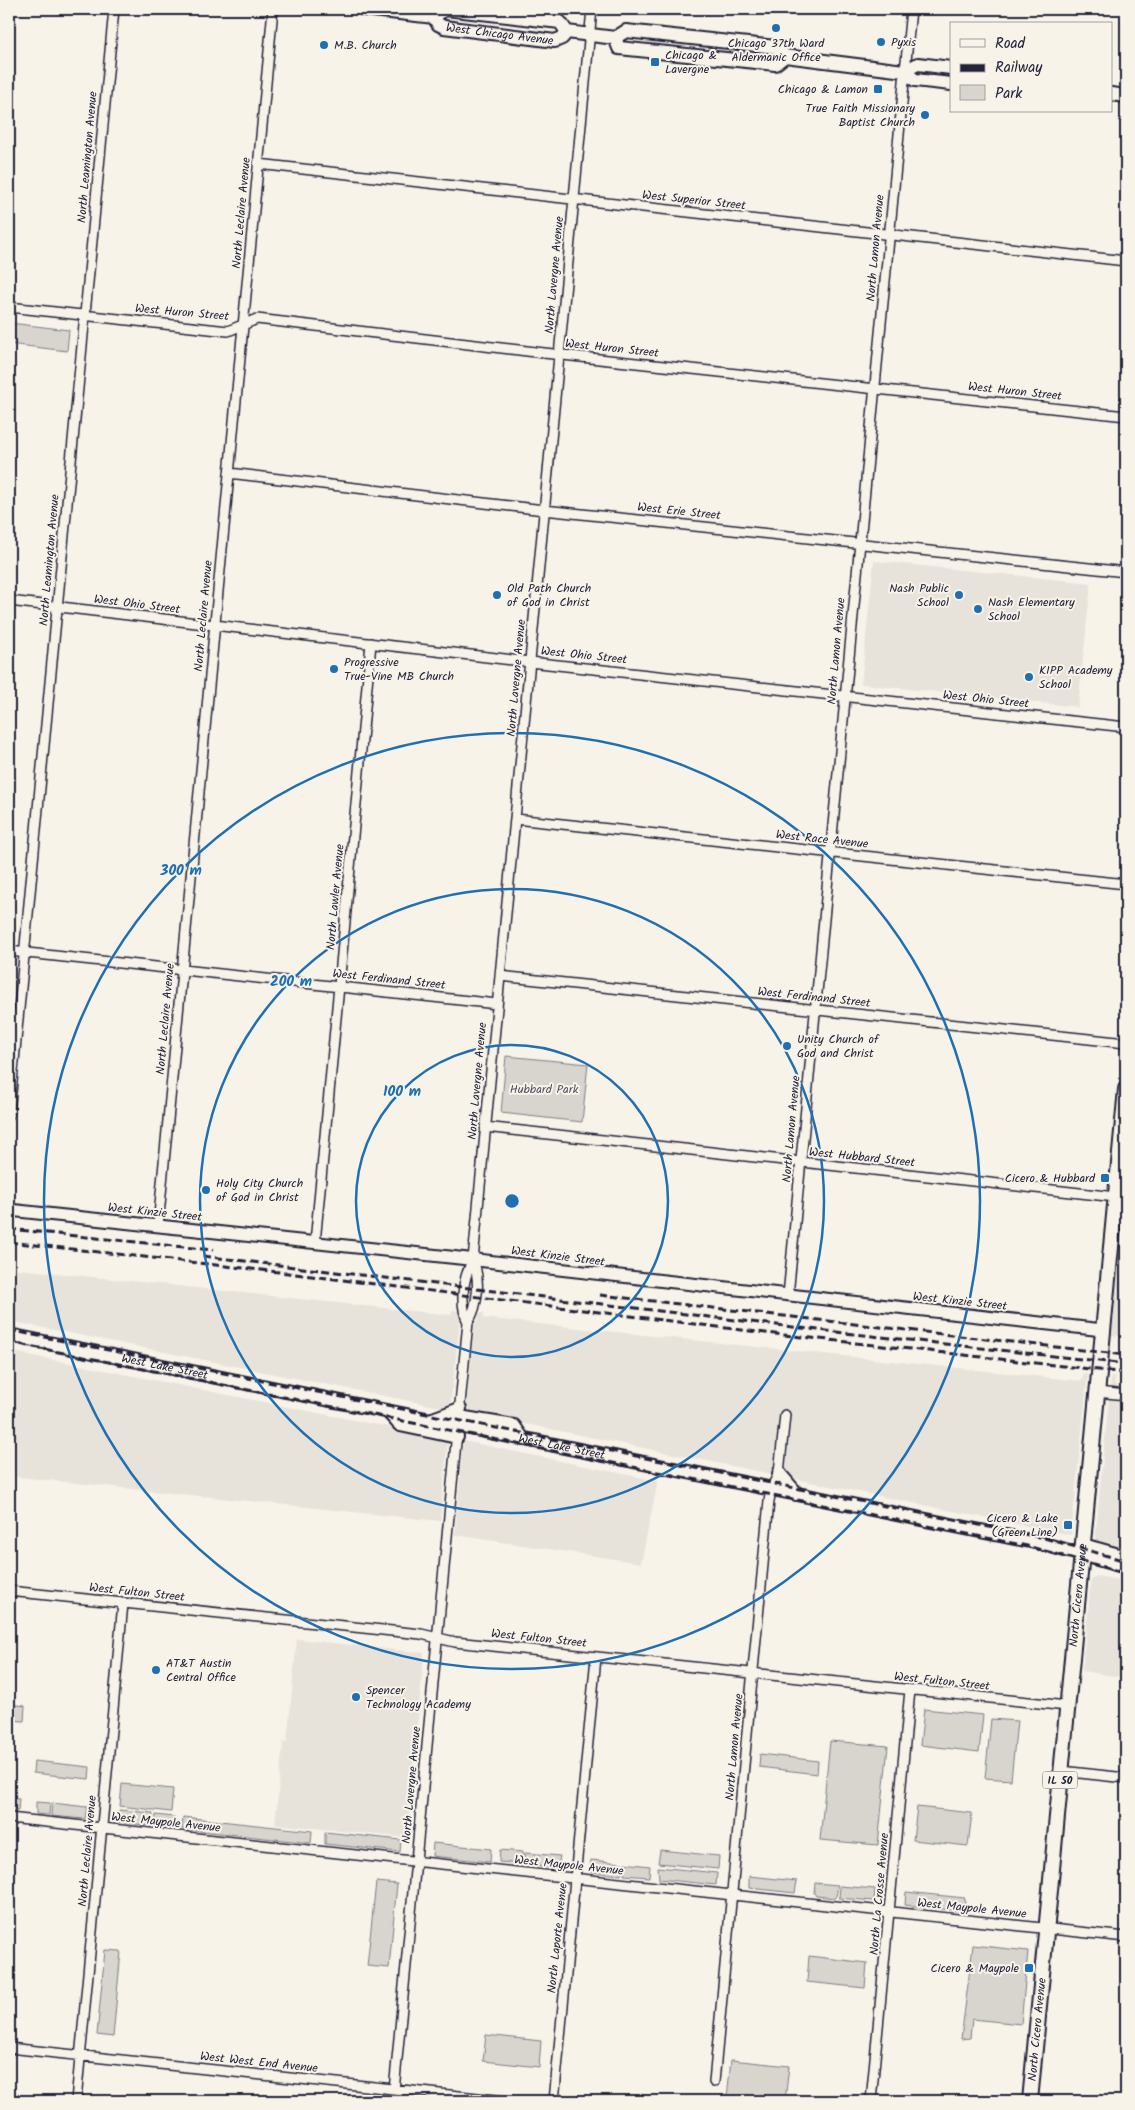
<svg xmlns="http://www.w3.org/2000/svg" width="1135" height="2110" font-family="Kalam,sans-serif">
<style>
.built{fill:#e7e3db}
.green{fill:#d8d5cf;stroke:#7d7c85}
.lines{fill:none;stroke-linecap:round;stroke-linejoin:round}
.minor-casing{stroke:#22223b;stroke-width:12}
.tertiary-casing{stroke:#22223b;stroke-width:15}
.secondary-casing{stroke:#22223b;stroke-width:16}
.primary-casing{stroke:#22223b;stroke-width:18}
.minor{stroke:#f7f3e8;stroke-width:9}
.tertiary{stroke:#f7f3e8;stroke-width:11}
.secondary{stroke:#f7f3e8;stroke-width:12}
.primary{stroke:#f7f3e8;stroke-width:14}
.rail{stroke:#22223b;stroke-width:3;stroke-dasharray:8 4;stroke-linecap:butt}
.ring{fill:none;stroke:#1f6fb2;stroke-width:2.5}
.poi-dot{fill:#1f6fb2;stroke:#f7f3e8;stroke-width:2}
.labels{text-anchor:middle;stroke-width:4;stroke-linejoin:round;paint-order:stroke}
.shield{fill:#f7f3e8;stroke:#62616f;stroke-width:1}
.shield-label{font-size:11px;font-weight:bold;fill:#22223b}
.street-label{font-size:12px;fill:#22223b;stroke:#f7f3e8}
.poi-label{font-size:12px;fill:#22223b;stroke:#f7f3e8;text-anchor:start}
.park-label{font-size:12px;fill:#504f60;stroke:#f7f3e8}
.centre{fill:#1f6fb2;stroke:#f7f3e8;stroke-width:2.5}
.ring-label{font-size:15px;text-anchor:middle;font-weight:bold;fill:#1f6fb2;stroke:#f7f3e8;stroke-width:4;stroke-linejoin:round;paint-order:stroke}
</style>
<rect width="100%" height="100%" fill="#f7f3e8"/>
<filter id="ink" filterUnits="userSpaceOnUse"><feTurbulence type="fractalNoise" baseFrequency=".02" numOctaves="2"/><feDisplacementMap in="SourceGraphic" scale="10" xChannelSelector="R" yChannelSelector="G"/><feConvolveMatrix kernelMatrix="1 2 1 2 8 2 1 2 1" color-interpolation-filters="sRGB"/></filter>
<g filter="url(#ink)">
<path class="built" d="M874,561L1091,583L1078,707L861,684Z
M1126,1181V1337L1112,1335Z
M9,1268L451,1315L452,1310L461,1311L450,1409L9,1321Z
M478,1313H484L483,1318L1082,1381L1083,1374H1088L1071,1535L466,1412L474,1325L478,1319Z
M9,1351L448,1439L440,1521L9,1476Z
M1111,1377H1115V1385L1126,1386V1552L1096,1543L1095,1539Z
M463,1441L658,1481L641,1563L455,1535Z
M1096,1576L1126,1581V1678L1082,1671L1091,1581Z
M297,1639L424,1653L407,1838L275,1824L283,1742H287Z"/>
<path class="green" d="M10,323L69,330L67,351L9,344Z
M506,1056L588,1064L582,1122L501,1113Z
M9,1704L25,1706L24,1721L9,1720Z
M924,1709L983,1715L979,1752L920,1745Z
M991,1719L1017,1721L1011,1780L985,1778Z
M830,1741L888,1746L878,1845L820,1840Z
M760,1754L818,1761L817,1774L759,1767Z
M34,1761L90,1767L89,1779L33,1773Z
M122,1784L173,1789L171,1812L120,1806Z
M9,1798L19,1799L18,1811L9,1810Z
M36,1802L50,1803L49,1815L36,1814Z
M52,1803L87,1807L85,1819L51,1816Z
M917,1807L972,1813L968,1846L913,1840Z
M119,1810L153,1813L152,1826L118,1822Z
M156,1815L174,1817L172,1827L155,1826Z
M183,1817L312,1831L311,1843L182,1829Z
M325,1832L401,1840L400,1852L325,1844Z
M433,1843L491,1849L490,1862L432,1856Z
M500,1850L523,1852L522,1864L499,1862Z
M660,1850L719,1856L718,1869L658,1863Z
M525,1853L560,1856L558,1868L523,1865Z
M591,1860L622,1863L621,1875L590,1872Z
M624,1863L650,1866L649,1877L624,1875Z
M658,1867L717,1873L716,1885L659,1879Z
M749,1876L797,1881L795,1893L749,1888Z
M376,1882L397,1884L389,1968L367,1966Z
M815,1883L838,1885L836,1898L816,1896L814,1893Z
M840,1886L875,1889L874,1901L839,1898Z
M906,1892L965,1898L964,1909L961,1911L905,1905Z
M973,1945L1028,1951L1021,2024L972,2019L970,2038L961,2039Z
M105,1950L121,1951L113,2037L97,2035Z
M809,1956L867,1963L865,1988L807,1982Z
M486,2035L541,2041L539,2067L483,2061Z
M731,2060L789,2066L785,2101L727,2098Z"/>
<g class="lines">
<g class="minor-casing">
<path id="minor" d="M258,164L1126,261
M9,307L228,331L257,319L544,353L1126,416
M229,473L544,510L1126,572
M9,601L530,662L1126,727
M515,819L1126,884
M9,951L497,1004
M500,976L1126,1043
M9,1114L114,9
M485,1127L1116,1197
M158,1226L273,9
M315,1243L371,643
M788,1296L911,9
M468,1322C459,1304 463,1277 473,1260L592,9
M1097,1392L1126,1395
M459,1414L468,1322C479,1305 480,1278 473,1260
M9,1591L421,1634L455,1642L1067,1706
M1061,1771L1126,1778
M9,1818L1126,1937
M9,2048L506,2101
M714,2082L769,1501L771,1489L779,1473L785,1415
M76,2101L123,1603
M393,2101L457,1432
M554,2101L596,1657
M871,2101L910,1690"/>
</g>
<g class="tertiary-casing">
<path id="tertiary" d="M9,1210L459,1258L1103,1330"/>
</g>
<g class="secondary-casing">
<g id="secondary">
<path d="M364,9L434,17L445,9L560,22L567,32L615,38L626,31L776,47L785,56L904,71L918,64L951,68"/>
<path id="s1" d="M434,17L438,24L444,27L555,41L562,38L567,32"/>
<path d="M615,38L619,48L775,64L785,56"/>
<path d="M904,71L915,80L951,84"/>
<path d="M1111,94L1126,96"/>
<path id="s2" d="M9,1335L1040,1543L1126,1567"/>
<path d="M388,1412L400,1425L457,1437"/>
<path d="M459,1417L514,1426L523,1439"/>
<path d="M430,1420L460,1409"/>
<path d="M779,1473L797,1494"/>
<path d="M1083,1545L1126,1557"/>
</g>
</g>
<g class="primary-casing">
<g id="primary">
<path id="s3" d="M1030,2101L1126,1089"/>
</g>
</g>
<use href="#minor" class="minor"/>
<use href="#tertiary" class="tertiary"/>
<use href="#secondary" class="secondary"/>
<use href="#primary" class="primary"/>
<path class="rail" d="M9,1229L213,1250
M9,1242L288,1273L757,1332L1126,1373
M203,1256L818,1330L1126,1364
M600,1295L1126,1355
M9,1330L1044,1538L1126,1561
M9,1342L1027,1546L1126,1573"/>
</g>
</g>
<g class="ring">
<circle cx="512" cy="1201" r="156"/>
<circle cx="512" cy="1201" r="312"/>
<circle cx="512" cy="1201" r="468"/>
</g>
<g class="poi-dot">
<circle cx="776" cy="28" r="5"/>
<circle cx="881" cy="42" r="5"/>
<circle cx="324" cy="45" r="5"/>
<rect x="650" y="57" width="10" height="10" rx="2.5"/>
<rect x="873" y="84" width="10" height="10" rx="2.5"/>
<circle cx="925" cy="115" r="5"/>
<circle cx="497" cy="595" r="5"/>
<circle cx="959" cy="595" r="5"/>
<circle cx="978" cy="609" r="5"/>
<circle cx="334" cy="669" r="5"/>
<circle cx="1029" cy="677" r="5"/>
<circle cx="787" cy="1046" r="5"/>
<rect x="1100" y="1173" width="10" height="10" rx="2.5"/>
<circle cx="206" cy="1190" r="5"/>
<rect x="1063" y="1520" width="10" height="10" rx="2.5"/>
<circle cx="156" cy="1670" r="5"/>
<circle cx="356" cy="1697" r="5"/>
<rect x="1024" y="1963" width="10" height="10" rx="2.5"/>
</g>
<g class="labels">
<rect class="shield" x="1042.5" y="1771.5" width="35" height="17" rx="4"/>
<g class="shield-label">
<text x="1060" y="1784">IL 50</text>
</g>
<g class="street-label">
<text dy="4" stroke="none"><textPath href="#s1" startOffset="71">West Chicago Avenue</textPath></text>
<text transform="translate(87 157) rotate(-85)" y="4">North Leamington Avenue</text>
<text transform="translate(694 200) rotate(6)" y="4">West Superior Street</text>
<text transform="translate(241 213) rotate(-85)" y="4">North Leclaire Avenue</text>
<text transform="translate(875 248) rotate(-85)" y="4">North Lamon Avenue</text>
<text transform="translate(554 275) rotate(-85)" y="4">North Lavergne Avenue</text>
<text transform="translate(182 312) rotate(5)" y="4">West Huron Street</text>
<text transform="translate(612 348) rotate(6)" y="4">West Huron Street</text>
<text transform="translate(1015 391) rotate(6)" y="4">West Huron Street</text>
<text transform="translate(679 511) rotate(6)" y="4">West Erie Street</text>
<text transform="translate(49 560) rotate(-85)" y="4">North Leamington Avenue</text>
<text transform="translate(137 604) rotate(7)" y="4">West Ohio Street</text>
<text transform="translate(203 616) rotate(-85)" y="4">North Leclaire Avenue</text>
<text transform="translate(836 651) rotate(-85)" y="4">North Lamon Avenue</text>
<text transform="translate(584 655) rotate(6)" y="4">West Ohio Street</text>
<text transform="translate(516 678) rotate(-85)" y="4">North Lavergne Avenue</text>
<text transform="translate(986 699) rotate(6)" y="4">West Ohio Street</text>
<text transform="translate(822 839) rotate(6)" y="4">West Race Avenue</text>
<text transform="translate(335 897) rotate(-85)" y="4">North Lawler Avenue</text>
<text transform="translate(389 979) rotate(6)" y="4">West Ferdinand Street</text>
<text transform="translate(814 997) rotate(6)" y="4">West Ferdinand Street</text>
<text transform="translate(165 1019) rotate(-85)" y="4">North Leclaire Avenue</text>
<text transform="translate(477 1081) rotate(-85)" y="4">North Lavergne Avenue</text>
<text transform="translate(791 1129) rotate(-85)" y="4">North Lamon Avenue</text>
<text transform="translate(862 1157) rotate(6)" y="4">West Hubbard Street</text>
<text transform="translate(155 1212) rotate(6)" y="4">West Kinzie Street</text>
<text transform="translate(558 1256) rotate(7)" y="4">West Kinzie Street</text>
<text transform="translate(960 1301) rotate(6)" y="4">West Kinzie Street</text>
<text dy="4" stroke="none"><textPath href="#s2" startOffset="159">West Lake Street</textPath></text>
<text dy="4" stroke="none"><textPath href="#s2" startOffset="564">West Lake Street</textPath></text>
<text transform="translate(137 1592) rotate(6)" y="4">West Fulton Street</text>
<text dy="4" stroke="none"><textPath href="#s3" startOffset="508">North Cicero Avenue</textPath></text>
<text transform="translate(539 1638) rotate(6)" y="4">West Fulton Street</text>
<text transform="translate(942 1681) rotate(6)" y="4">West Fulton Street</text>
<text transform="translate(734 1747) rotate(-85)" y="4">North Lamon Avenue</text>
<text transform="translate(411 1785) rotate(-85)" y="4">North Lavergne Avenue</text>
<text transform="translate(166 1822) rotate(6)" y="4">West Maypole Avenue</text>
<text transform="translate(87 1851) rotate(-85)" y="4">North Leclaire Avenue</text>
<text transform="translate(569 1865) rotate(6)" y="4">West Maypole Avenue</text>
<text transform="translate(879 1894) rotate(-85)" y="4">North La Crosse Avenue</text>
<text transform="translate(972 1908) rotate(6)" y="4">West Maypole Avenue</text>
<text transform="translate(557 1938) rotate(-84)" y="4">North Laporte Avenue</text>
<text dy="4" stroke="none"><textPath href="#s3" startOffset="72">North Cicero Avenue</textPath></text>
<text transform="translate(259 2062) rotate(6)" y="4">West West End Avenue</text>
</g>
<g class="poi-label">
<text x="891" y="46">Pyxis</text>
<text x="776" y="47" text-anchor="middle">Chicago 37th Ward<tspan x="776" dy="14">Aldermanic Office</tspan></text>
<text x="334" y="49">M.B. Church</text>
<text x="665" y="59">Chicago &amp;<tspan x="665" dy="14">Lavergne</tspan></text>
<text x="868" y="93" text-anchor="end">Chicago &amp; Lamon</text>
<text x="915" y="112" text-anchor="end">True Faith Missionary<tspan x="915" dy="14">Baptist Church</tspan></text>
<text x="507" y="592">Old Path Church<tspan x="507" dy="14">of God in Christ</tspan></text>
<text x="949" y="592" text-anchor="end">Nash Public<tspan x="949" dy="14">School</tspan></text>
<text x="988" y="606">Nash Elementary<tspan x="988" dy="14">School</tspan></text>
<text x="344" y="666">Progressive<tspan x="344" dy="14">True-Vine MB Church</tspan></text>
<text x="1039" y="674">KIPP Academy<tspan x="1039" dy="14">School</tspan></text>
<text x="797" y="1043">Unity Church of<tspan x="797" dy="14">God and Christ</tspan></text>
<text x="1095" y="1182" text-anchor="end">Cicero &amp; Hubbard</text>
<text x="216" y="1187">Holy City Church<tspan x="216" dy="14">of God in Christ</tspan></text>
<text x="1058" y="1522" text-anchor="end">Cicero &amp; Lake<tspan x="1058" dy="14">(Green Line)</tspan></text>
<text x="166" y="1667">AT&amp;T Austin<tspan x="166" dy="14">Central Office</tspan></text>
<text x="366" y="1694">Spencer<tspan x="366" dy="14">Technology Academy</tspan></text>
<text x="1019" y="1972" text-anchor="end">Cicero &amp; Maypole</text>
</g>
<g class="park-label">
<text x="544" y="1093">Hubbard Park</text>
</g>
</g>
<circle cx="512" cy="1201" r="8" class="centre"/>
<g class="ring-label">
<text x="181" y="875">300 m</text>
<text x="291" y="986">200 m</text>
<text x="402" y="1096">100 m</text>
</g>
<rect width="1135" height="2110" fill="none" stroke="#f7f3e8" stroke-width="30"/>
<rect x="15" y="15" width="1105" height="2080" fill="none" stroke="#22223b" stroke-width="2" filter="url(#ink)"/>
<rect x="950" y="22" width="162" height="90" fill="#f7f3e8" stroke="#a29fa3"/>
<rect x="960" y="39" width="25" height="8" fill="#f7f3e8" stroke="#a29fa3"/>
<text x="995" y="48" font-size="15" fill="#22223b">Road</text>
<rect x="960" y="64" width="25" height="8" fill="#22223b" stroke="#a29fa3"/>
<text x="995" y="72" font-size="15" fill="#22223b">Railway</text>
<rect x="960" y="85" width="25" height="15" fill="#d8d5cf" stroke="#a29fa3"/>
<text x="995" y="98" font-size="15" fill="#22223b">Park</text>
</svg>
